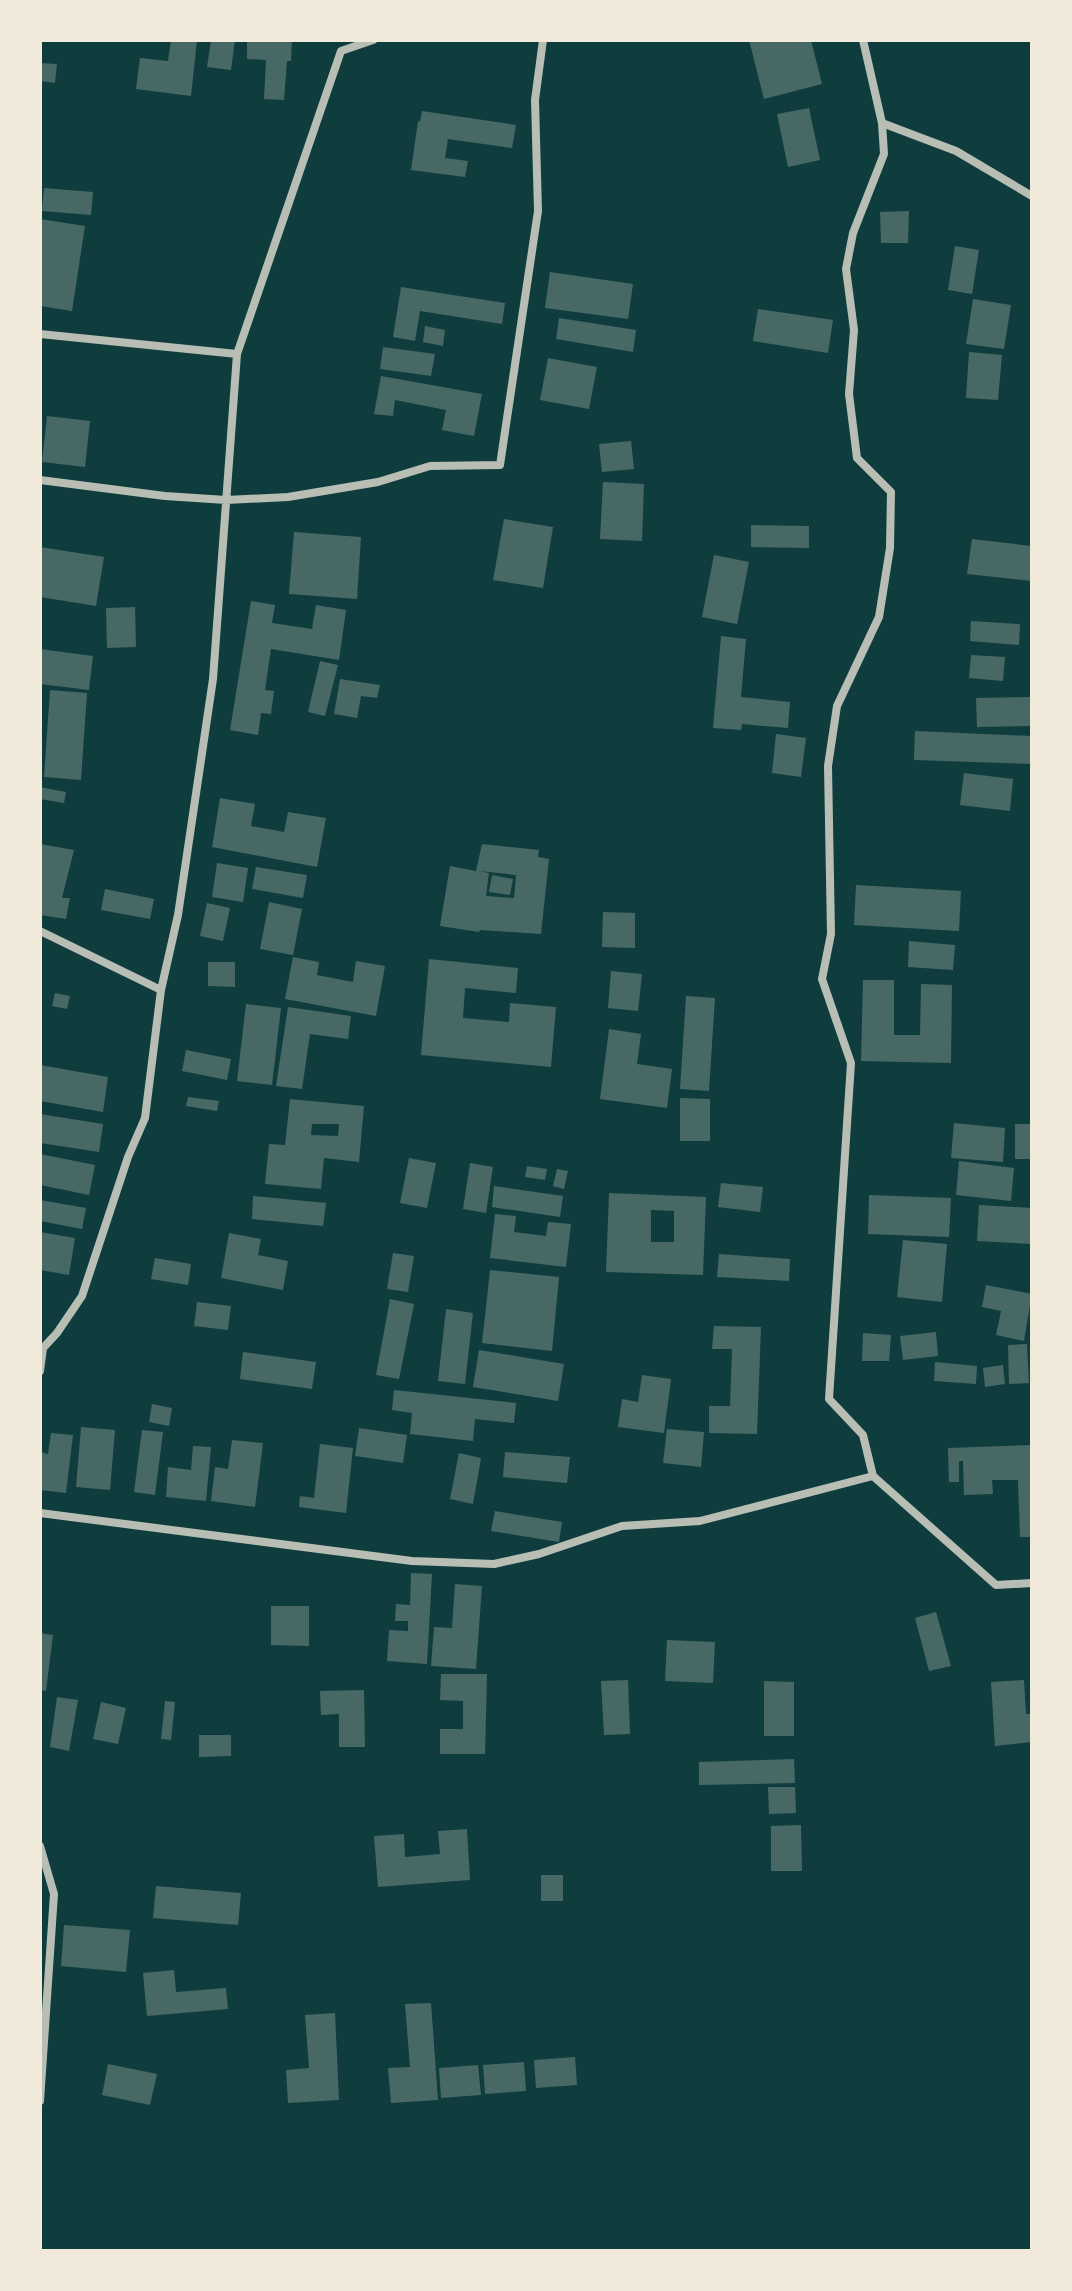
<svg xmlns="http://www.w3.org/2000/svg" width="1072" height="2291" font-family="'Fira Sans',sans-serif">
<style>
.building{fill:#486865;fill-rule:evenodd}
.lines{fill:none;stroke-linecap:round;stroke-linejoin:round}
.minor{stroke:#b8beb3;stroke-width:8}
</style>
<rect width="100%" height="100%" fill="#0f3d3e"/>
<path class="building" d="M171,40H197L191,96L136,89L140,58L168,61Z
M211,40H235L231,70L207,67Z
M247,40H292L291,61H287L284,100L264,99L266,60L247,59Z
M749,40H811L822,84L764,99Z
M40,63L57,64L55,83L40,81Z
M809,108L820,160L788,167L777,114Z
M422,111L516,125L512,148L448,139L445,158L468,161L465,177L411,170L418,121L420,122Z
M44,188L93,192L91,215L42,211Z
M909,211L908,243H881L880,212Z
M40,219L85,226L72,311L40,306Z
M955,246L979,250L972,294L948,290Z
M550,272L633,284L628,319L545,308Z
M401,287L505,303L502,324L420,311L415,341L393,337Z
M973,299L1011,305L1004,349L966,344Z
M758,309L833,320L828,353L753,341Z
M559,318L636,330L633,352L556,339Z
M425,326L445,330L443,346L423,342Z
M383,347L435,354L431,376L380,369Z
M969,352L1002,355L998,400L966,398Z
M548,358L597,367L589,409L540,400Z
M381,376L482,394L474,436L442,430L446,410L395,400L393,416L374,414Z
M47,416L90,421L85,467L42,462Z
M631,441L634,469L602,472L599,444Z
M603,482L644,484L642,541L600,539Z
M504,519L553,527L543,588L493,580Z
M751,525L809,526V548L751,547Z
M294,532L361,537L357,599L289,594Z
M972,539L1032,546V581L967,574Z
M40,547L104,557L96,606L40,597Z
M714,555L749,562L737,624L702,617Z
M251,601L275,605L272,623L312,629L316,605L346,610L339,660L271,649L265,690L274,691L271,714L261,713L258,735L230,730Z
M135,607L136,647L107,648L106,608Z
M971,621L1020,624L1019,645L970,641Z
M721,636L746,639L741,697L790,702L788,728L742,724L741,730L713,728Z
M40,649L93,656L89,690L40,684Z
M971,655L1005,657L1003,681L969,678Z
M320,661L338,665L325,716L308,712Z
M340,679L380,685L377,698L361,696L357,718L334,714Z
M50,690L87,693L81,780L44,777Z
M1032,697V726L977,727L976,698Z
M915,731L1032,736V764L914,760Z
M776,734L806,738L801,777L772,773Z
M964,773L1013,779L1010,811L960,805Z
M40,787L66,792L64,803L40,799Z
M220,798L255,804L251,826L284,832L288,812L326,818L317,867L212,847Z
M40,844L74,850L62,898H70L66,919L40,915Z
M482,844L539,850L538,857L549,859L541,934L480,930L479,932L440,926L450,866L476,871ZM479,871L516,875L514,898L486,896L489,873Z
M217,863L248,868L243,902L212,897Z
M256,867L307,875L303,898L252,889Z
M492,875L513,879L510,895L489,892Z
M856,885L961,891L959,931L854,925Z
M105,889L154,899L150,919L101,910Z
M269,902L302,909L293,955L260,949Z
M207,903L230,908L223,941L200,936Z
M603,912L635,913V948L602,947Z
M909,941L955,945L953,970L908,967Z
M293,957L319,962L317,975L353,982L356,961L385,966L376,1016L285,999Z
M429,959L518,968L516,993L465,988L463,1018L509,1022L510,1003L556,1007L551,1067L421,1055Z
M208,962H235V987L208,986Z
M611,971L642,974L638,1011L608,1008Z
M863,980H894V1035H920L921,984L952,985L951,1063L861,1061Z
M55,993L70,996L67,1009L52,1006Z
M686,996L715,998L709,1091L680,1089Z
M246,1004L281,1008L272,1085L237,1081Z
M288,1007L351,1016L348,1039L310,1034L302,1089L276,1086Z
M609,1029L641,1034L637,1064L672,1069L667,1108L600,1099Z
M186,1050L231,1059L227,1080L182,1071Z
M40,1065L108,1077L103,1112L40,1101Z
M188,1097L219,1101L217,1111L186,1106Z
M680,1098L710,1099V1141H680Z
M290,1099L364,1106L359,1162L324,1158L321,1189L265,1184L269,1144L285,1145ZM312,1124H339L338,1136L311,1135Z
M40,1114L103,1124L99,1152L40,1143Z
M954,1123L1005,1128L1003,1162L951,1158Z
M1015,1124H1032V1159H1015Z
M40,1154L95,1165L89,1195L40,1185Z
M409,1158L436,1163L427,1208L400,1203Z
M959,1161L1014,1168L1011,1201L956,1195Z
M470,1163L493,1167L486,1213L463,1209Z
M527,1166L547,1169L545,1180L525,1177Z
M557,1169L568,1171L564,1189L553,1186Z
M721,1183L763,1187L760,1212L718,1207Z
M494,1186L563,1196L560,1217L492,1207Z
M609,1193L706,1197L703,1275L606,1272ZM651,1210L674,1211V1242H651Z
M869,1195L951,1198L949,1237L868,1234Z
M253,1196L326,1203L323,1226L252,1219Z
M40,1200L86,1208L82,1229L40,1221Z
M979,1205L1032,1208V1244L977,1241Z
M495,1214L516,1216L514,1232L546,1236L548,1222L571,1224L566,1267L490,1258Z
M40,1232L75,1238L69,1275L40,1270Z
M229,1233L261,1239L258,1255L288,1261L283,1290L221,1278Z
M903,1240L947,1244L942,1302L897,1297Z
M393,1253L414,1256L408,1292L387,1289Z
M719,1254L790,1259L789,1281L717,1277Z
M155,1258L191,1264L188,1285L151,1279Z
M490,1270L559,1277L552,1351L482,1343Z
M986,1285L1032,1294L1024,1341L996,1335L1001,1311L982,1307Z
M390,1299L414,1304L399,1379L376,1375Z
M197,1302L231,1306L228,1330L194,1326Z
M446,1309L473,1313L465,1384L438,1381Z
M714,1326L761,1327L757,1434L709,1433V1406H730L732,1349H712Z
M936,1332L938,1356L903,1360L900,1336Z
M863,1333L891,1335L889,1361H862Z
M1027,1344L1029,1383L1009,1384L1008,1345Z
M479,1350L564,1364L558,1401L473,1387Z
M243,1352L316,1362L312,1389L240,1379Z
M935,1362L977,1366L976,1384L934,1381Z
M1003,1365L1005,1384L985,1387L983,1368Z
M642,1375L671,1379L664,1433L618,1427L622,1399L638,1402Z
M394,1390L516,1403L514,1423L475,1419L473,1441L410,1434L412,1413L392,1410Z
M152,1404L172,1408L169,1426L149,1422Z
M81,1427L115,1430L110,1490L76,1487Z
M359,1428L407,1435L403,1463L355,1456Z
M667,1429L704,1432L701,1467L663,1463Z
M142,1430L163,1432L155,1495L134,1492Z
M51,1433L73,1435L66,1493L40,1490V1452L48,1454Z
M232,1440L263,1443L255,1507L211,1501L215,1467L228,1469Z
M320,1444L353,1448L346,1513L299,1507L300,1496L314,1498Z
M1032,1445V1537H1020L1018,1480H992L993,1494L964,1495L963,1461H959V1482H949L948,1451V1448Z
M193,1446L211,1447L206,1501L166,1497L168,1467L191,1470Z
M505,1452L570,1457L567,1483L503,1477Z
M459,1453L481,1458L473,1504L450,1499Z
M495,1511L562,1522L559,1542L491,1531Z
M411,1573L432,1574L427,1664L387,1661L389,1630L408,1631V1621H395L396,1604L410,1605Z
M455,1584L482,1586L476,1669L431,1666L434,1627L452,1628Z
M271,1606H309V1646L271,1645Z
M936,1612L951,1666L929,1671L915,1618Z
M40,1633L53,1635L46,1691L40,1690Z
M667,1640L715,1642L713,1683L665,1681Z
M441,1674H487L485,1754H440V1729H463V1701L440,1700Z
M628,1680L630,1734L604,1735L601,1681Z
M1024,1680L1026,1714H1032V1742L995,1746L991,1682Z
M764,1681L794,1682V1736H764Z
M364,1690L365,1747H339V1714L321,1715L320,1691Z
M57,1697L78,1700L69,1751L50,1747Z
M165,1701L175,1702L171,1740L161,1739Z
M101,1702L126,1708L118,1744L93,1739Z
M199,1735H231V1756L199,1757Z
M794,1759L795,1783L699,1785V1762Z
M768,1787H795L796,1813L769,1814Z
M801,1825L802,1871H771V1826Z
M467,1829L470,1880L378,1887L374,1836L404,1834L405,1857L440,1854L438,1831Z
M541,1875H563V1901H541Z
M156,1886L241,1893L238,1925L153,1918Z
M64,1925L130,1930L126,1972L61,1966Z
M174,1970L176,1992L226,1988L228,2009L147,2016L143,1973Z
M431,2003L438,2100L391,2103L388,2068L410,2067L405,2004Z
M335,2013L339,2100L288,2103L286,2070L309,2068L305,2015Z
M575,2057L577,2085L536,2088L534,2060Z
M524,2062L526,2091L485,2094L483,2065Z
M108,2064L157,2074L150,2105L102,2095Z
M478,2065L481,2095L441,2098L439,2068Z"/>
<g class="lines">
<path class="minor" d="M863,40L882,123L884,154L853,233L846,269L854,330L849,394L857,458L891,492L890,548L879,617L837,706L828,766L831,934L822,979L851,1063L829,1399L863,1435L873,1476
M882,123L956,151L1032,196
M40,334L237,354
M40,480L165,496L226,500L288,497L378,482L430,466L500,465L538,211L535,100L543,40
M40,931L161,990
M40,1371L43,1348L57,1333L82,1296L128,1157L145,1118L161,990L178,915L213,679L237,354L341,51L373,40
M40,1513L412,1561L494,1564L539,1554L622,1526L700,1521L873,1476L996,1585L1032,1583
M40,1846L54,1894L40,2101"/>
</g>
<rect width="1072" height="2291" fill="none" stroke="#f1e9da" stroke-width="84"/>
</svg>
